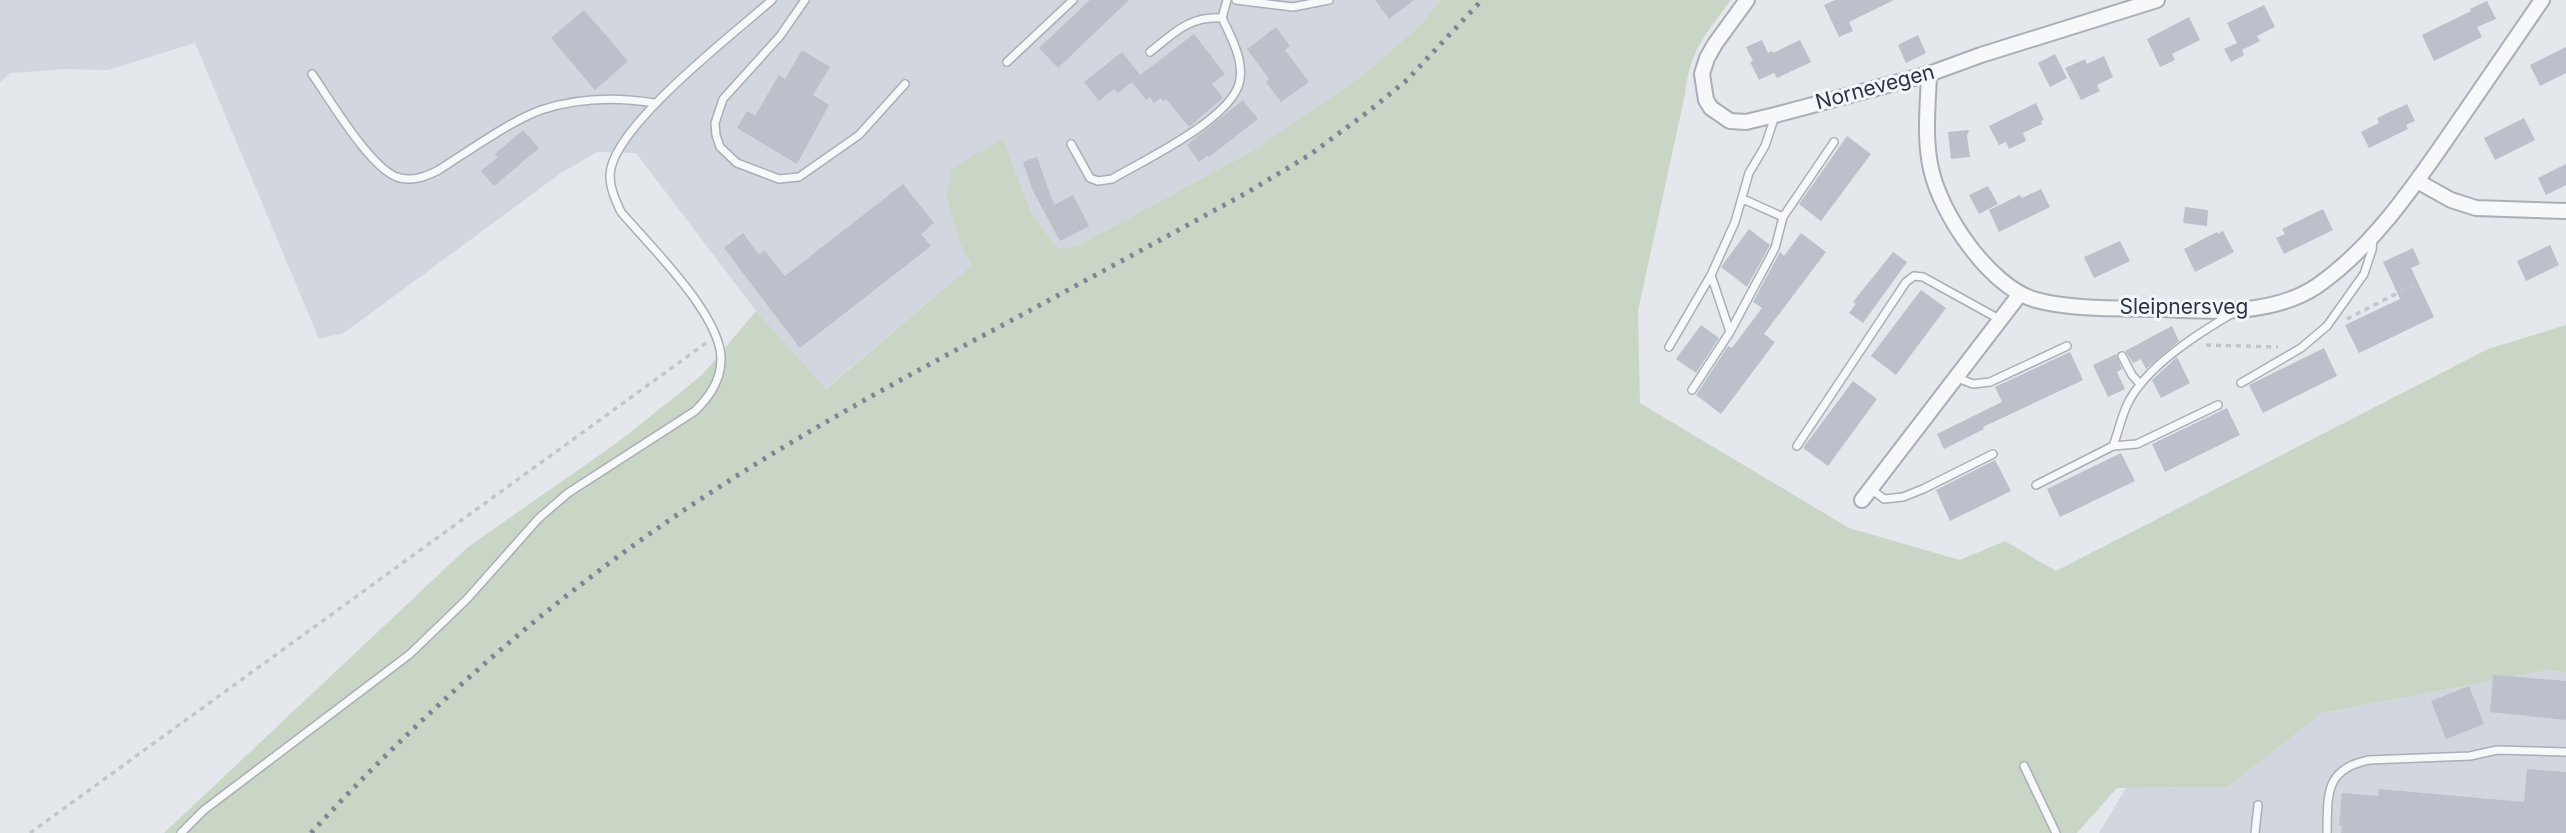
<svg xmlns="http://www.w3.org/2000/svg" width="2566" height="833" font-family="Inter,sans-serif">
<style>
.built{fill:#d2d6de}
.green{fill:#c9d6c5}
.building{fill:#bbc0ca}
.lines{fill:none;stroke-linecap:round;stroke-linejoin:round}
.service-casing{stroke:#a9aeb7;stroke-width:10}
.minor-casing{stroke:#a9aeb7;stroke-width:18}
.path{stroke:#c2c5cb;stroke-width:3.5;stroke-dasharray:5 5;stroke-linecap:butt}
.service{stroke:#f7f8fa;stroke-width:7}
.minor{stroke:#f7f8fa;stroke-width:14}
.rail{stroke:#7d8696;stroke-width:5;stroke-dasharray:3.5 7;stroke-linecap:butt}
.labels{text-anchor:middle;stroke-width:6;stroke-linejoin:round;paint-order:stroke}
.street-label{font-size:21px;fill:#2b3445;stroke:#f4f6f9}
</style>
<rect width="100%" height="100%" fill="#e4e7ec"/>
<path class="built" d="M0,0H1441L1420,25L1367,72L1256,149L1079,245L1058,249L1031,212L1003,138L960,244L972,265L825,389L756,311L636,153L597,152L561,173L344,333L319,339L195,43L108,70L67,69L11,73L0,82Z
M2548,670L2566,673V833H2099L2126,788L2228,787L2322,713Z"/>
<path class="green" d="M1441,0H1731C1706,34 1690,50 1685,94L1638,311L1640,403L1849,528L1960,560L2005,541L2056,571L2488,349L2566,325V673L2548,670L2322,713L2228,787L2117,788L2077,833H164L468,547L618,442L702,375L756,311L826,389L972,265L960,244L947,197L952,169L1003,138L1031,212L1058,249L1079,245L1256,149L1367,72L1420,25Z"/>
<path class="building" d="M1090,0H1129L1058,68L1039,48Z
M1375,0H1414L1389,19Z
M1835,0H1894L1849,22L1853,31L1839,37L1824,5Z
M2487,1L2496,19L2477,27L2482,37L2434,61L2422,35L2471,11L2470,9Z
M2264,5L2275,27L2257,36L2260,41L2242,50L2244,55L2231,62L2224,49L2237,43L2227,23Z
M584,10L628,61L595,90L551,38Z
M2189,17L2200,40L2172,54L2175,60L2160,67L2147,39Z
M1276,27L1290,46L1285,50L1309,82L1281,102L1266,82L1269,79L1247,49Z
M1194,34L1225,74L1212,84L1223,98L1189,127L1166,99L1163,101L1161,98L1154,103L1150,97L1146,100L1132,82L1118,93L1114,89L1099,101L1084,82L1122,52L1140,75Z
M1918,35L1926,53L1906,63L1898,45Z
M1762,40L1768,53L1772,51L1773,53L1800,40L1811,62L1777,78L1774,73L1759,80L1750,62L1753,61L1746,47Z
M2566,47V73L2540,86L2530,65Z
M802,50L830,67L813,95L829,105L797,164L737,128L747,111L755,116L779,75L785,79Z
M2055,54L2067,78L2050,87L2038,63Z
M2104,56L2113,77L2097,85L2100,91L2081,100L2065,68L2085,59L2087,64Z
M1243,100L1258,119L1209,157L1208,155L1199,162L1187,145Z
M2036,103L2044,120L2041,121L2042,124L2023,133L2026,141L2009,149L2006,142L1999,145L1989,126Z
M2407,104L2415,121L2406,125L2408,129L2369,148L2361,132L2379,123L2377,118Z
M2524,118L2535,140L2495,160L2484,138Z
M523,130L539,148L494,186L481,171L498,157L495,154Z
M1969,130L1967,136L1970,157L1951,159L1948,132Z
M1847,136L1871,154L1821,221L1799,204Z
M1037,157L1054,205L1073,195L1089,226L1060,241L1033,191L1023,162Z
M2566,164V185L2546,195L2538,178Z
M903,184L934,223L921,234L931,246L800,348L724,248L743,233L759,255L764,250L785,276Z
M1988,186L1998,204L1979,214L1969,195Z
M2041,189L2050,207L1999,232L1989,210L2020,195L2022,198Z
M2185,207L2208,210L2207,226L2183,223Z
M2323,209L2333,230L2284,254L2276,238L2285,234L2282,229Z
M1749,229L1770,245L1747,287L1721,267Z
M2223,231L2234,252L2195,272L2184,249L2217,232L2218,234Z
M1801,233L1826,252L1764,334L1775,342L1721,414L1696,395L1728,346L1732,348L1762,308L1753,302L1780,252L1784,256Z
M2120,241L2130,261L2094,278L2084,257Z
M2550,245L2559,265L2526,281L2517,261Z
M2413,248L2420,264L2411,268L2434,317L2359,353L2345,325L2400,299L2383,262Z
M1893,252L1907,262L1863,323L1849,313L1856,304L1853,302Z
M1921,290L1946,308L1896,375L1871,356Z
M1701,325L1719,338L1696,373L1676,359Z
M2172,326L2179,341L2146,369L2141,359L2133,363L2125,351Z
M2324,348L2337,376L2263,413L2249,385Z
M2070,352L2083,380L1983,427L1984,429L1944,449L1937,434L2002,402L1995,387Z
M2116,354L2122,369L2117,372L2125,389L2108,397L2093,365Z
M2177,357L2190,383L2161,398L2152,380Z
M1853,381L1877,399L1828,466L1803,448Z
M2227,408L2240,435L2165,472L2152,444Z
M2121,453L2135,481L2060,517L2047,489Z
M1995,460L2011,491L1950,521L1936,490Z
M2493,675L2566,681V720L2490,712Z
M2469,686L2484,724L2446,739L2431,701Z
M2527,769L2566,772V833H2341L2342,826L2339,825L2342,793L2378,796L2379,789L2524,802Z"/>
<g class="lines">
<g class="service-casing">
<path id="service" d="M805,0L780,36L723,99L715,123L716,135L720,147L737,163L779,179L799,177L859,135L905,84
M1236,0L1293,7L1329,0
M1222,18L1227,0
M1007,62L1073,0
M312,74C329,98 372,172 400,178C414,181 424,177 437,171C466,153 510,121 541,110C577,98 617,97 654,103
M1071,144L1090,178L1098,181L1112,179C1144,160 1236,117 1240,79C1243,58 1231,37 1222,18C1189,16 1174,33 1150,52
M1743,199L1783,217
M1711,275L1730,332
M1669,347L1711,275L1735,222L1749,173L1765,146L1775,116
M2122,356L2132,375L2140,384
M1955,377L1973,384L1990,382L2067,346
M2241,383L2301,348L2327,326L2364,274L2372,250L2373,239
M1692,390L1730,332L1775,248L1783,217L1834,142
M1797,446L1906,282L1914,276L1923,277L1999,319
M2113,446C2118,433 2121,418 2127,405C2145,367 2197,334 2233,313
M2036,485L2113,446L2137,444L2218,405
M1871,489L1884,499L1903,497L1923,489L1993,454
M2024,766L2056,833
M181,833L204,810L410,654L467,599L539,518L568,493L695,411C709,397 721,381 721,359C721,315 650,246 621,212C616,201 610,189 610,176C609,129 736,32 772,0
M2255,833L2258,805
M2327,833C2328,795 2324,769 2369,760L2470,756L2497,750L2566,752"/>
</g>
<g class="minor-casing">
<path id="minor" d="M1747,0L1715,44L1707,58L1702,74L1706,100L1711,108L1730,121L1746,122L1775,115L1929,74L1981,55L2157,0
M1929,74C1928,105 1924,138 1931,169C1941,215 1990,287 2036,300C2072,310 2125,308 2163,309C2212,312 2274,315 2317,286C2373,247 2414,186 2452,131C2482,87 2512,43 2542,0
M2417,181L2451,200L2476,208L2566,211
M1862,500L2020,294"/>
</g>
<path class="path" d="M2347,319L2417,283
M2206,345L2278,347
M30,833L706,343"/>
<use href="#service" class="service"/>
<use href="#minor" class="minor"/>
<path class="rail" d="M311,833C429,705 561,590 707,495C802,433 901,379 1001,326C1083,282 1166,237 1248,192L1311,154L1369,111L1407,80L1482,0"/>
</g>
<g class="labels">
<g class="street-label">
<text transform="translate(1875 87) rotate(-15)" y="7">Nornevegen</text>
<text x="2184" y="314">Sleipnersveg</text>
</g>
</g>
</svg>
